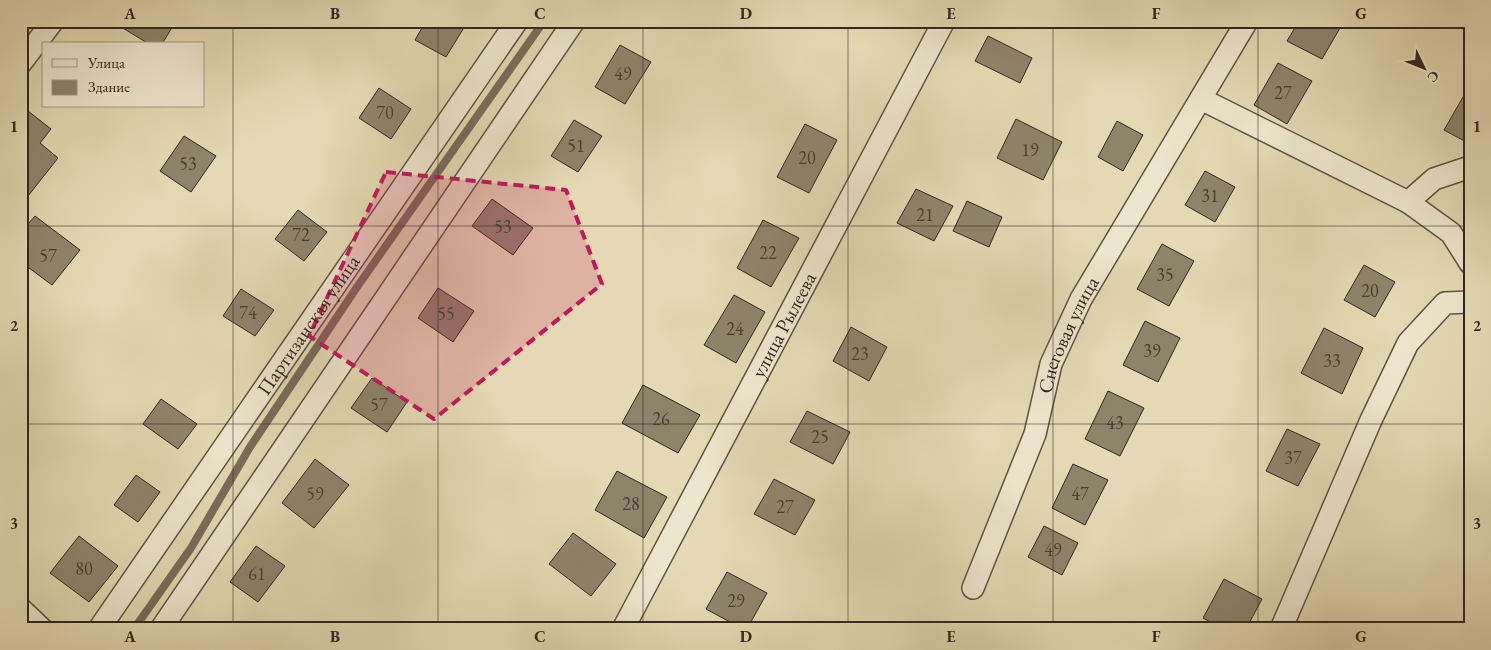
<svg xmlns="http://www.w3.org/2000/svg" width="1491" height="650" font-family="'EB Garamond',serif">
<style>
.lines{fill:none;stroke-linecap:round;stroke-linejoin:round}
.stream{stroke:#786d5a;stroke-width:8}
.building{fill:#8e846c;stroke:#31271f}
.minor-casing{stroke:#5e5444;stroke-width:24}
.minor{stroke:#ede6ce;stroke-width:21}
.marked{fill:#c2185b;fill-opacity:0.2;stroke:#c2185b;stroke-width:4;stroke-dasharray:10 6;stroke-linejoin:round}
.grid{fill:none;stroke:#31271f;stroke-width:1;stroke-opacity:0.55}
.labels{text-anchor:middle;stroke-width:4;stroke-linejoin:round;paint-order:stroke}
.number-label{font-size:18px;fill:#483e32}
.street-label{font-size:20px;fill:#31271f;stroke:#ede6ce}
.neatline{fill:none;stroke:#31271f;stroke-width:2}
.grid-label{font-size:16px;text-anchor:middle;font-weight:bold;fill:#31271f}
</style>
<rect width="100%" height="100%" fill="#e4d9b4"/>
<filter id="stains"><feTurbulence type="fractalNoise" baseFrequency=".004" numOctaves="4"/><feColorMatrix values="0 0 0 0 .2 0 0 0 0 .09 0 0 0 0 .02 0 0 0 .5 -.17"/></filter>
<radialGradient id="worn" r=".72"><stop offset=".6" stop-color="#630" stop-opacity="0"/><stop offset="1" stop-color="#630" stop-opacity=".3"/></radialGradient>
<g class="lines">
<path class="stream" d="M134,629L191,548L250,447L357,287L544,21"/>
</g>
<path class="building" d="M125,21H176L162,44H149L121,27Z
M426,21H468L446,57L415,40Z
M1299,21H1344L1322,59L1287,41Z
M988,36L1032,58L1020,83L975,61Z
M620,45L651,62L625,104L595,87Z
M1278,63L1312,81L1287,124L1254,105Z
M379,88L411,109L391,139L359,118Z
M1467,90L1470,91V144L1444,130Z
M28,111L51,129L40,143L58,158L28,196L21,190V120Z
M1016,119L1062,142L1043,180L997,158Z
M574,120L602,136L578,172L551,156Z
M1117,121L1143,135L1123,171L1098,157Z
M805,124L837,140L809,193L777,177Z
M184,136L216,156L191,192L160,171Z
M1205,171L1235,187L1215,222L1185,205Z
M916,189L953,206L934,241L897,223Z
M492,199L533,228L513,255L472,226Z
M967,201L1002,217L989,247L953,231Z
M298,210L327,232L304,261L275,239Z
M35,216L80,250L52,285L21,262V232Z
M763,220L799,238L771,287L737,268Z
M1162,244L1194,261L1169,306L1137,289Z
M1364,265L1395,282L1375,317L1344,300Z
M438,288L474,311L453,342L418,318Z
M241,289L274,310L255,336L223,316Z
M734,295L765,312L736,363L704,345Z
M1145,321L1180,338L1158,382L1123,365Z
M851,327L887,347L869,381L833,361Z
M1324,328L1363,348L1342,394L1301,373Z
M372,378L407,402L387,432L351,408Z
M643,385L700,415L678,453L622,423Z
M1108,391L1144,408L1120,456L1085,439Z
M161,399L197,424L178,449L143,424Z
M807,411L850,432L833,464L790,442Z
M1287,429L1320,444L1298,486L1266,471Z
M315,459L349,485L314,528L282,503Z
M1073,464L1108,480L1085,525L1052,508Z
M617,471L667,497L644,538L595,510Z
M136,475L160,492L138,522L114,505Z
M774,479L815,500L795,535L754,514Z
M1044,526L1078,543L1062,575L1028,557Z
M573,533L616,564L591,596L549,564Z
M79,536L118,566L89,602L50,573Z
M256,546L285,566L258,602L230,582Z
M727,572L767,593L747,629H743L706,609Z
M1224,579L1262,599L1246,629H1223L1203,618Z"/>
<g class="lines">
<g class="minor-casing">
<g id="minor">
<path d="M21,63L53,21"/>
<path d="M1201,99L1408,202L1451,233L1470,263"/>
<path d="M1408,202L1434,179L1470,167"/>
<path id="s1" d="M973,588L1035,434L1051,364L1081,299L1247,21"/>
<path d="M21,609L42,629"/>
<path id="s2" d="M99,629L517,21"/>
<path d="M161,629L574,21"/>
<path id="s3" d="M623,629L944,21"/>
<path d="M1281,629L1371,420L1408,343L1445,303L1470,302"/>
</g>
</g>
<use href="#minor" class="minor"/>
</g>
<path class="marked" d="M386,172L566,190L602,284L434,419L309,336Z"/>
<path class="grid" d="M233,21V629M438,21V629M643,21V629M848,21V629M1053,21V629M1258,21V629M21,226H1470M21,424H1470"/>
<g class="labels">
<g class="number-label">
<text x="623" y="80">49</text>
<text x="1283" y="99">27</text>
<text x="385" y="119">70</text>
<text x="576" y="152">51</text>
<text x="1030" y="156">19</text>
<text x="807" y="164">20</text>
<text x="188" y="170">53</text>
<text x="1210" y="202">31</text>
<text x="925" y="221">21</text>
<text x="503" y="233">53</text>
<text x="301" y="241">72</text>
<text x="768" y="259">22</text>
<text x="48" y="262">57</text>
<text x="1165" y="281">35</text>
<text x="1370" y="297">20</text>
<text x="248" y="319">74</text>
<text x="446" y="320">55</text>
<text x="735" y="335">24</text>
<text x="1152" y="357">39</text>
<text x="860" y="360">23</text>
<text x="1332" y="367">33</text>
<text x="379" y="411">57</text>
<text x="661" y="425">26</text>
<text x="1115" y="429">43</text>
<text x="820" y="443">25</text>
<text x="1293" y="464">37</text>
<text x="315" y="500">59</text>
<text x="1080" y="500">47</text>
<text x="631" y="510">28</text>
<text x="785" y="513">27</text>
<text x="1053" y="556">49</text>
<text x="84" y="575">80</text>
<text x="257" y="580">61</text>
<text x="736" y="607">29</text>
</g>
<g class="street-label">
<text dy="7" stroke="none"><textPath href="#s2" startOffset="369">Партизанская улица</textPath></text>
<text dy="7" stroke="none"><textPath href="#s3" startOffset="344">улица Рылеева</textPath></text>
<text dy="7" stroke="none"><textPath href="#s1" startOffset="271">Снеговая улица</textPath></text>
</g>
</g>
<rect width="1491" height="650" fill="none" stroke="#e4d9b4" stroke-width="55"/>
<rect x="42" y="42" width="162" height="65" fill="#ede6ce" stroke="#a29a88"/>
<rect x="52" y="59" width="25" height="8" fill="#ede6ce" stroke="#a29a88"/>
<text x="88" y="68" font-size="15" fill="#31271f">Улица</text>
<rect x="52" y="80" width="25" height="15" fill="#8e846c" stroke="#a29a88"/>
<text x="88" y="92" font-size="15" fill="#31271f">Здание</text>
<g transform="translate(1424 68) rotate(133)" stroke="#ede6ce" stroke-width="4" paint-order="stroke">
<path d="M0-4L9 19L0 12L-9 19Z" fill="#31271f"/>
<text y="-8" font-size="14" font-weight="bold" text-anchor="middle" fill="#31271f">С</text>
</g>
<rect x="28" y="28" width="1436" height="594" class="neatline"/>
<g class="grid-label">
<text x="130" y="19">A</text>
<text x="335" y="19">B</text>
<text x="540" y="19">C</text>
<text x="746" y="19">D</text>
<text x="951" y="19">E</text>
<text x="1156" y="19">F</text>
<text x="1361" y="19">G</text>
<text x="14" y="132">1</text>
<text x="1477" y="132">1</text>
<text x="14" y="331">2</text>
<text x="1477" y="331">2</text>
<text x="14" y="529">3</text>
<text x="1477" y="529">3</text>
<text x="130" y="642">A</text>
<text x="335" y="642">B</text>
<text x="540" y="642">C</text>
<text x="746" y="642">D</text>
<text x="951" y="642">E</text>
<text x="1156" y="642">F</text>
<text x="1361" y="642">G</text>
</g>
<rect width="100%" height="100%" filter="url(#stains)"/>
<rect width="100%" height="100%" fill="url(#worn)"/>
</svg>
